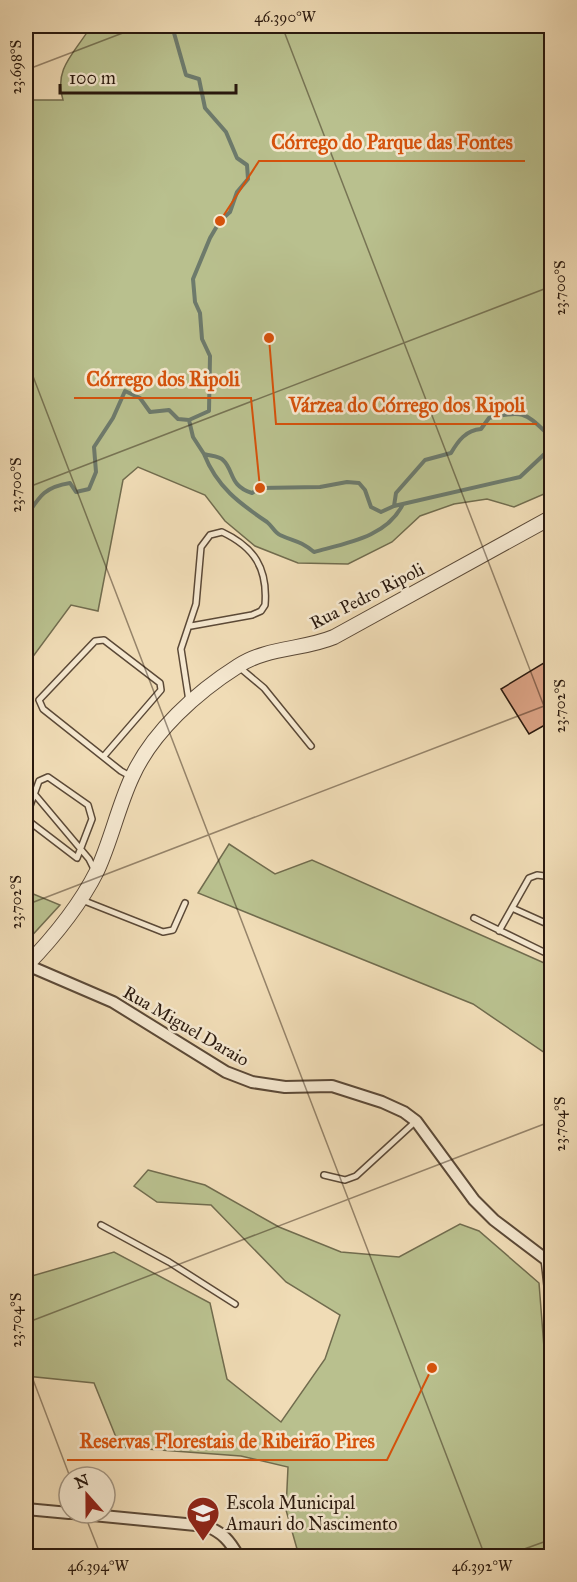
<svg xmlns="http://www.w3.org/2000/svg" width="577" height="1582" font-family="'IM FELL Great Primer',serif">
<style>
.green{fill:#b9c08e;stroke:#716c4e;stroke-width:1.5}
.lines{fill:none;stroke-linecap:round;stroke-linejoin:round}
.stream{stroke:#6d7a6c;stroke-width:4}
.building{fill:#daa183;stroke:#29180d;stroke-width:1.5}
.service-casing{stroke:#5b4937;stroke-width:8}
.minor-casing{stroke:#5b4937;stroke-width:14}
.tertiary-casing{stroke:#5b4937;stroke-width:16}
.service{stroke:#f5e8d0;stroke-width:5}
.minor{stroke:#f5e8d0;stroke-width:10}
.tertiary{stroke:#f5e8d0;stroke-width:14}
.ticks{fill:none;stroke:#29180d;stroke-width:1.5;stroke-opacity:0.45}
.labels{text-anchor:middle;stroke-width:5;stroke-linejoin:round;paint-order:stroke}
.street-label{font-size:18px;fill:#29180d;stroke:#f5e8d0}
.poi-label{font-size:18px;fill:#29180d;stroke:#f5e8d0;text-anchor:start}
.leader{fill:none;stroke:#d5520c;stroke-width:2}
.callout-dot{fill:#d5520c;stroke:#f5e8d0;stroke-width:2}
.callout-label{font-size:20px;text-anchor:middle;font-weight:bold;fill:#d5520c;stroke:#f5e8d0;stroke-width:5;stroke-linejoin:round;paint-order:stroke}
.neatline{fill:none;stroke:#29180d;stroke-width:2}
.ticks-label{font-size:15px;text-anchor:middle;fill:#29180d}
</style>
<rect width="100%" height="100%" fill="#f0dcb6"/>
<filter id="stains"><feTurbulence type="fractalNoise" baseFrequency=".00333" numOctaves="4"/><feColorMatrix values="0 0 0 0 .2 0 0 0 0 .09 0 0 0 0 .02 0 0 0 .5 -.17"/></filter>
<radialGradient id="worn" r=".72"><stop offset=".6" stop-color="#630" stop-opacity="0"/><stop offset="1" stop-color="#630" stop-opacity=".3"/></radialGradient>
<path class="green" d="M91,26H551V491L514,507L487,499L454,504L420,516L392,542L348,564L298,563L255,546L225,521L205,495L138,467L123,480L98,611L71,605L26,666V100H63C53,68 76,52 91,26Z
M229,844L275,874L312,860L551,966V1057L473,1004L198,893Z
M26,891L60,905L26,942Z
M148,1170L205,1185L279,1227L341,1252L399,1257L460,1224L479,1231L539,1283L552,1451L551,1556H299L286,1510L288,1467L241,1456L120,1447L94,1383L26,1376V1275L32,1276L114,1252L210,1303L227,1379L281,1422L325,1359L340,1315L286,1282L211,1205L157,1202L134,1186Z"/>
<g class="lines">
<path class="stream" d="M172,26L186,75L199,79L205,108L226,132L237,158L247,165L248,179L237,192L230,212L220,221L210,238L193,279L195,302L200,313L202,339L210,356L209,411L189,420
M204,454C217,487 239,503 267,522C272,526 275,533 280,535C295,542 299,540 314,552C347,543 387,537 403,504
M394,506L396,493L425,460L451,453C458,441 466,430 481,429L489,418C526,409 526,414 552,438
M26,517C39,497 44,487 70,483L76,492L89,489L96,472L94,447L113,418L125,391L140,398L150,412L169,410L178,419L189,420L193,437L204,454C210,456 219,456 223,460C234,470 229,486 252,493L260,488L320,487L347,482L359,483L365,490L371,507L381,512L394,506L520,477L552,447"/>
</g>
<path class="building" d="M552,658V721L529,734L501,689Z"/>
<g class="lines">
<g class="service-casing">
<path id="service" d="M239,667L264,688L311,746
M189,701L181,649L196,604L201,547L210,535L222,532C254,547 268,568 265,605L261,611L252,615L191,626
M104,756L161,690L160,683L104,640L95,641L39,700L43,709L121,771L130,776
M26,784L89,859L95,871
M26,817L39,781L48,777L88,805L92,819L77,858L26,819
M82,900L163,932L173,930L185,903
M512,908L552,926
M474,918L552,956
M499,931L529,878L537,875L552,877
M324,1175L345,1180L356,1176L416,1121
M101,1225L169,1262L235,1304
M544,1259L552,1330"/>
</g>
<g class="minor-casing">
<path id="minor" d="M27,965L113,1002L226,1072L252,1082L285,1087L332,1086L382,1102L404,1112L416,1121L474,1200L494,1220L552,1264
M26,1509L69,1513
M72,1513L206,1526C222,1532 230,1541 238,1556"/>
</g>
<g class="tertiary-casing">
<path id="tertiary" d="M26,966C53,938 79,907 97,871C111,841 118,807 132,777C152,732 197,692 238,666C267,647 303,650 334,637L552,517"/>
</g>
<use href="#service" class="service"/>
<use href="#minor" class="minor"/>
<use href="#tertiary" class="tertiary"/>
</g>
<path class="ticks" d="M282,26L552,727M26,70L141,26M26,358L485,1556M26,488L552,286M26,905L552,703M26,1323L552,1121M26,1361L70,1477M84,1513L101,1556M505,1556L552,1539"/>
<defs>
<g id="school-pin" transform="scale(1.725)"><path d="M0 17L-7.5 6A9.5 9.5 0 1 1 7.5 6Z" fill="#8f2418" stroke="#f5e8d0"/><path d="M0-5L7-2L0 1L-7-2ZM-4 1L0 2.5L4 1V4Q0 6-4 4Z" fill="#fff"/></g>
</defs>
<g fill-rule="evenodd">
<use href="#school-pin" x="203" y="1513"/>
</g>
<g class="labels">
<g class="street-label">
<text transform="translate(367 596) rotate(-27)" y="6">Rua Pedro Ripoli</text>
<text transform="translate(186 1026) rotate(30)" y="6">Rua Miguel Daraio</text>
</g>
<g class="poi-label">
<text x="226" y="1509">Escola Municipal<tspan x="226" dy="21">Amauri do Nascimento</tspan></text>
</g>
</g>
<path class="leader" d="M220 221L259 161H525M260 488L251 398H74M269 338L276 424H537M432 1368L387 1460H67"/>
<g class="callout-dot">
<circle cx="220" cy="221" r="6"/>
<circle cx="260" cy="488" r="6"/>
<circle cx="269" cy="338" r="6"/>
<circle cx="432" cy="1368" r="6"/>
</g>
<g class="callout-label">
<text x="392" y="149">Córrego do Parque das Fontes</text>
<text x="163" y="386">Córrego dos Ripoli</text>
<text x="407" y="412">Várzea do Córrego dos Ripoli</text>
<text x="227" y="1448">Reservas Florestais de Ribeirão Pires</text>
</g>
<rect width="577" height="1582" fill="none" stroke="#f0dcb6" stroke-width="66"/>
<g transform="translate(87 1495) rotate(339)"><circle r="28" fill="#f5e8d0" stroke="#a39582" stroke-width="1.5"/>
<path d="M0-4.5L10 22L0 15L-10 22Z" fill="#8f2418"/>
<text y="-9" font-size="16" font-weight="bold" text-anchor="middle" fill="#29180d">N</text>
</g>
<path d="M60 84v9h176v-9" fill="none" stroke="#29180d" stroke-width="3"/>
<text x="69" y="84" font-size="18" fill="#29180d" stroke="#f5e8d0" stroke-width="4.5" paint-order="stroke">100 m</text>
<rect x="33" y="33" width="511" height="1516" class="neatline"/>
<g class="ticks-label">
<text x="285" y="22">46.390°W</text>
<text transform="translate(16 67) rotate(-90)" y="5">23.698°S</text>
<text transform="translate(560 288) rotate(-90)" y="5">23.700°S</text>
<text transform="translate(16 485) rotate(-90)" y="5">23.700°S</text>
<text transform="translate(560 706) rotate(-90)" y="5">23.702°S</text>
<text transform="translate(16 902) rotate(-90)" y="5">23.702°S</text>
<text transform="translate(560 1124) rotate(-90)" y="5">23.704°S</text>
<text transform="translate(16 1320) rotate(-90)" y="5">23.704°S</text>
<text x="98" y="1571">46.394°W</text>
<text x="482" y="1571">46.392°W</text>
</g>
<rect width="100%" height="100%" filter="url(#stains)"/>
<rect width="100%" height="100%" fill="url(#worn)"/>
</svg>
